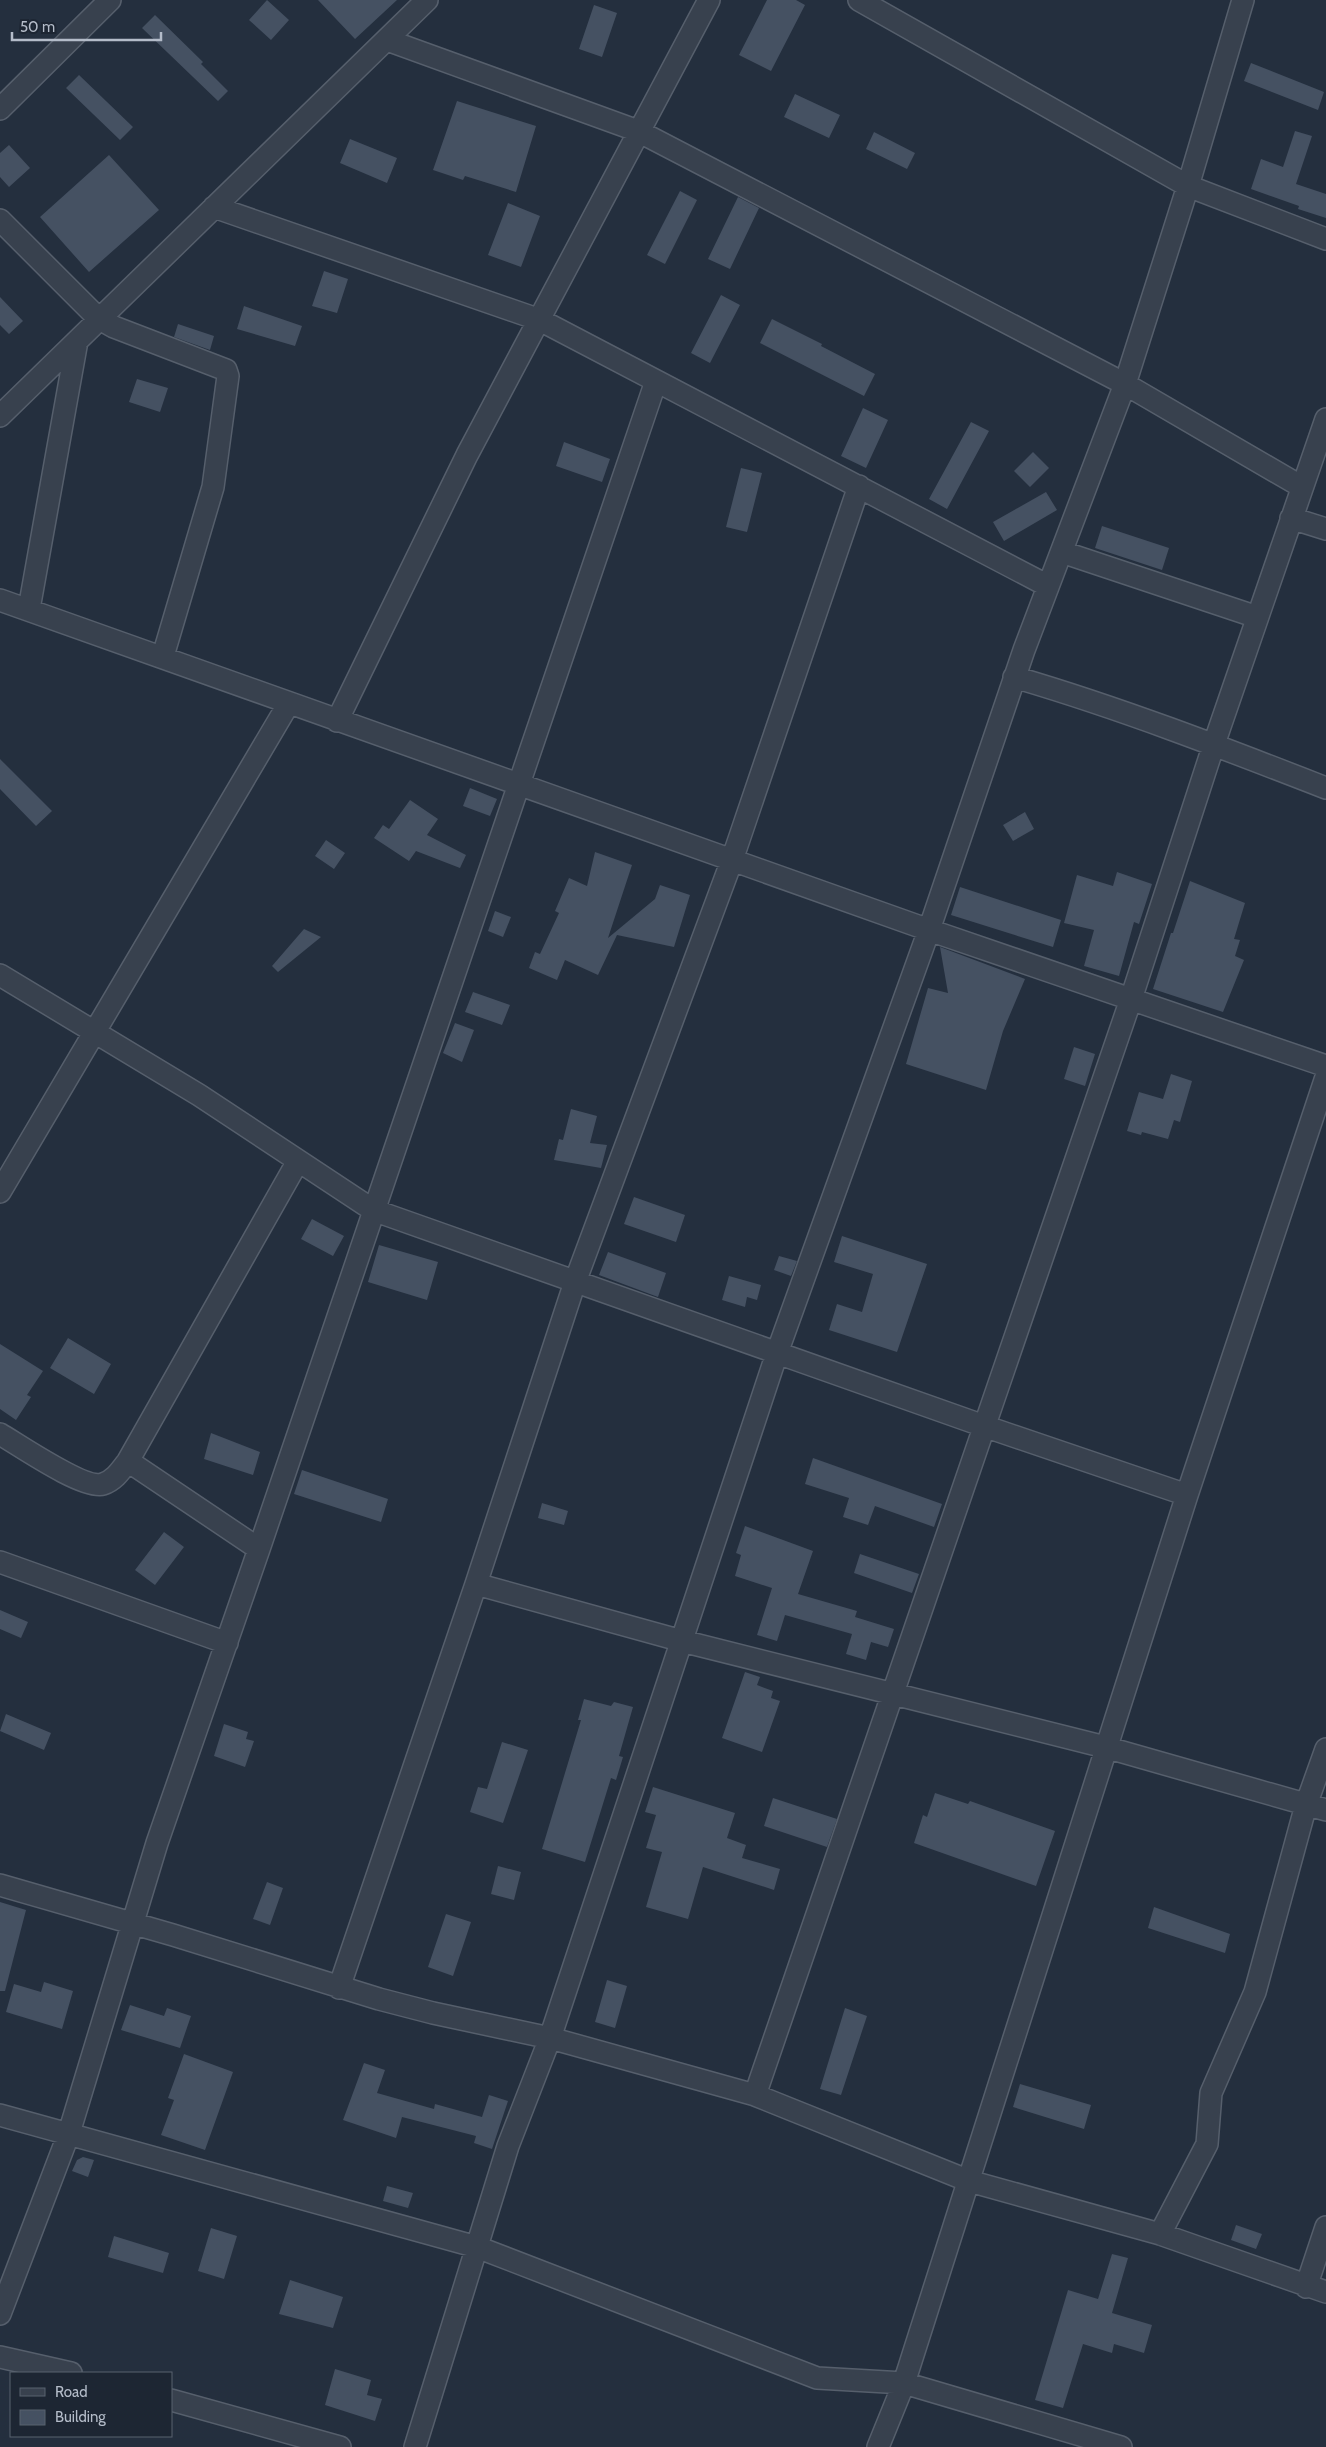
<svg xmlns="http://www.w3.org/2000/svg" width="1326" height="2447" font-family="Cabin,sans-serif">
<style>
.building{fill:#455162}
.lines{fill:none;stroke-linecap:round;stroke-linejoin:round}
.street-casing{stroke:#565f6c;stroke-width:24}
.street{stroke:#38414e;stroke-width:21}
</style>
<rect width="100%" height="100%" fill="#242f3e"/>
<path class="building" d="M267,0L289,20L271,40L249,20Z
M318,0H397L355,39Z
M767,0H796L805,5L771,71L739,55Z
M594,5L617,13L602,57L579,49Z
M155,15L203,62L201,64L228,91L218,101L142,28Z
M1251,63L1324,92L1318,110L1244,81Z
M79,75L133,127L120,140L66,88Z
M795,94L840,115L829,138L784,117Z
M457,101L536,126L516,192L465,176L463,180L433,170Z
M1295,131L1312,136L1296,184L1326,194V218L1298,209L1299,206L1251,189L1261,159L1283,167Z
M874,132L915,153L907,169L866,149Z
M350,139L397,158L387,183L340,163Z
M9,145L30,168L9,187L0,177V153Z
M109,155L159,210L89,272L40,217Z
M680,191L697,200L665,264L647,255Z
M738,197L759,208L730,269L708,259Z
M508,203L540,216L521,267L488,255Z
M324,271L348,279L337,313L312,306Z
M721,295L740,305L710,363L691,353Z
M0,297L23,321L9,334L0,325Z
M244,306L302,326L295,346L237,329Z
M772,319L822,344L821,346L875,374L864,396L760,343Z
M178,324L214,336L210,350L174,337Z
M137,379L168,388L160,412L129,402Z
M863,408L888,420L866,468L841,456Z
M971,422L989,431L947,509L929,499Z
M564,442L610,459L602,482L556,466Z
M1033,452L1049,468L1030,487L1014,471Z
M741,468L762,473L747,532L726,527Z
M1046,492L1057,510L1004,541L993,522Z
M1102,526L1169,548L1162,570L1095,548Z
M0,759L52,811L36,826L0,789Z
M470,788L497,799L490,816L463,806Z
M410,800L438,819L427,835L466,855L460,868L416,851L409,861L374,838L383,825L389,829Z
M1025,812L1034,829L1013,841L1003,825Z
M326,840L345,853L334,869L315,856Z
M595,852L632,865L608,938L655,899L660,885L690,895L674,947L617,935L598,975L565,960L557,980L529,968L535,952L540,954L559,913L555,911L569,878L587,886Z
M1117,872L1152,884L1139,924L1134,922L1119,976L1084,966L1094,930L1064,923L1077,875L1113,886Z
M1190,881L1245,903L1234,939L1240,940L1235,956L1244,960L1223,1012L1153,989L1171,933H1173Z
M960,887L1061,920L1053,947L951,915Z
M495,911L511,917L503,937L488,931Z
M304,929L321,937L278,972L272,966Z
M940,947L1025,979L1003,1031L986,1090L906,1064L928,988L948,993Z
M473,992L510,1005L502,1025L465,1012Z
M455,1023L474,1030L462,1062L443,1053Z
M1074,1047L1095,1054L1085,1086L1064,1079Z
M1171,1074L1192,1081L1180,1122L1174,1120L1168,1139L1142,1132L1141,1135L1127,1131L1139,1092L1163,1099Z
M571,1109L597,1116L590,1143L607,1145L601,1168L554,1160L559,1139L563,1140Z
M634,1197L685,1215L676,1242L624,1224Z
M312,1219L344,1236L333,1256L301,1239Z
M842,1236L927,1264L897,1352L829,1330L837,1304L862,1312L873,1274L834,1262Z
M379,1245L438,1262L427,1300L368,1282Z
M608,1252L666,1273L658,1297L599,1275Z
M779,1256L797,1261L791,1276L774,1270Z
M729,1276L761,1285L757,1300L747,1297L745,1307L722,1300Z
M68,1338L111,1364L94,1394L50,1368Z
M0,1344L43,1371L27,1395L31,1397L16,1420L0,1409Z
M211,1433L260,1452L253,1475L204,1459Z
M813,1458L942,1504L934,1527L875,1506L868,1525L843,1517L849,1498L805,1484Z
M302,1470L388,1499L381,1522L294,1494Z
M542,1503L568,1511L564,1525L538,1518Z
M745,1526L813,1551L798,1594L857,1611L855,1617L894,1629L888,1647L871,1642L866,1660L846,1654L852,1634L785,1615L777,1641L757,1635L772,1588L735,1576L741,1555L736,1553Z
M164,1532L184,1547L155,1585L135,1570Z
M860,1554L919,1574L912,1593L854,1573Z
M0,1610L28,1622L21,1638L0,1629Z
M745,1672L760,1677L757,1685L773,1691L771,1698L780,1701L762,1752L722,1738Z
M584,1699L611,1706L614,1702L633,1707L619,1756L623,1757L616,1780L611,1778L585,1862L542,1849L581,1720H578Z
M6,1714L51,1733L44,1750L0,1731Z
M224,1724L248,1732L246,1739L254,1741L245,1767L214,1756Z
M502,1742L528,1750L503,1823L470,1812L478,1787L487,1789Z
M653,1787L735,1813L727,1838L746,1845L742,1858L780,1869L774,1890L703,1867L688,1919L646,1907L662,1852L646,1848L656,1815L645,1812Z
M935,1793L968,1804L970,1801L1055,1831L1036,1886L914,1843L923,1815L927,1817Z
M773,1798L837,1819L827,1847L764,1826Z
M498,1866L521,1872L514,1900L491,1894Z
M267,1882L283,1888L270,1925L253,1919Z
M0,1902L26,1910L5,1991H0Z
M1154,1907L1230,1934L1225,1953L1148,1928Z
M446,1914L471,1922L453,1976L428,1967Z
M607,1980L627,1986L615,2028L595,2022Z
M44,1982L73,1991L62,2029L6,2012L14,1984L41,1992Z
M130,2005L164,2016L167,2008L191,2016L180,2048L121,2030Z
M845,2008L867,2016L841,2095L820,2089Z
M184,2054L233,2072L205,2150L161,2135L174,2100L168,2098Z
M364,2063L385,2070L377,2093L434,2109L435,2104L482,2117L489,2095L508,2101L492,2149L474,2143L476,2136L402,2117L396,2138L343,2120Z
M1020,2084L1091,2105L1084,2129L1013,2107Z
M83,2157L94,2160L88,2177L72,2171L77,2160Z
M387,2186L413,2193L408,2208L383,2201Z
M1236,2225L1262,2234L1256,2249L1231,2240Z
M211,2228L237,2236L224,2279L198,2271Z
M114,2236L169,2253L163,2273L108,2257Z
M1112,2254L1128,2258L1112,2313L1152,2325L1144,2353L1114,2344L1112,2353L1083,2344L1063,2408L1035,2400L1068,2290L1098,2299Z
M290,2280L343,2297L333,2328L279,2314Z
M335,2369L371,2380L367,2395L382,2399L375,2421L325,2405Z"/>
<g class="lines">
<g class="street-casing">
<path id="street" d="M859,0L1188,186L1326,239
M387,40L638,131L1125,384L1302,487
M0,109L110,0
M214,207L540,320L1048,586
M0,220L98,318L114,327L226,370L228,376L213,487L163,656
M0,416L427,0
M1291,518L1326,529
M1062,552L1257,617
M0,600L929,930L1326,1066
M29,609L77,341
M1014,677C1120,708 1223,748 1326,788
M337,721L467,455L709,0
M0,975L199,1095L373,1210L984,1426L1187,1495
M0,1192L289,703
M0,1434C19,1445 84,1490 103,1484C115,1480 121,1470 128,1461L298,1161
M128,1461L259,1549
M0,1562L227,1643
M476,1584L682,1641L1105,1747L1326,1810
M0,1885L173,1935L379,1999L433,2013L550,2038L755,2095L969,2181L1160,2234L1326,2292
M339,1988L476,1584L575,1282L732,860L859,486
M755,2095L1131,999L1214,744L1326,419
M0,2115L477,2247L817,2378L904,2383L1121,2447
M1160,2234L1207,2144L1211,2093L1255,1992L1306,1805L1326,1749
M1306,2287L1326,2227
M0,2314L69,2133L157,1843L259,1549L656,381
M0,2357L71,2373
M171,2400L340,2447
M415,2447L508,2146L550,2038L777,1353L929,930L1024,650L1125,384L1188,186L1243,0
M878,2447L904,2383L1187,1495L1326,1077"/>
</g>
<use href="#street" class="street"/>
</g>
<rect x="10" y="2372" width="162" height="65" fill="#1d2633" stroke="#59626f"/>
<rect x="20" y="2388" width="25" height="8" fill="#38414e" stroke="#59626f"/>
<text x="55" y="2397" font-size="15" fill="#b4bcc9">Road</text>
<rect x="20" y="2410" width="25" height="15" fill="#455162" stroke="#59626f"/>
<text x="55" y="2422" font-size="15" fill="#b4bcc9">Building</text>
<path d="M12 32v8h149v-8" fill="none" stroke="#b4bcc9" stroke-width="2.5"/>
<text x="20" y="32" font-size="15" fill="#b4bcc9" stroke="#1d2633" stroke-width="4" paint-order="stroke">50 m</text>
</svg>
